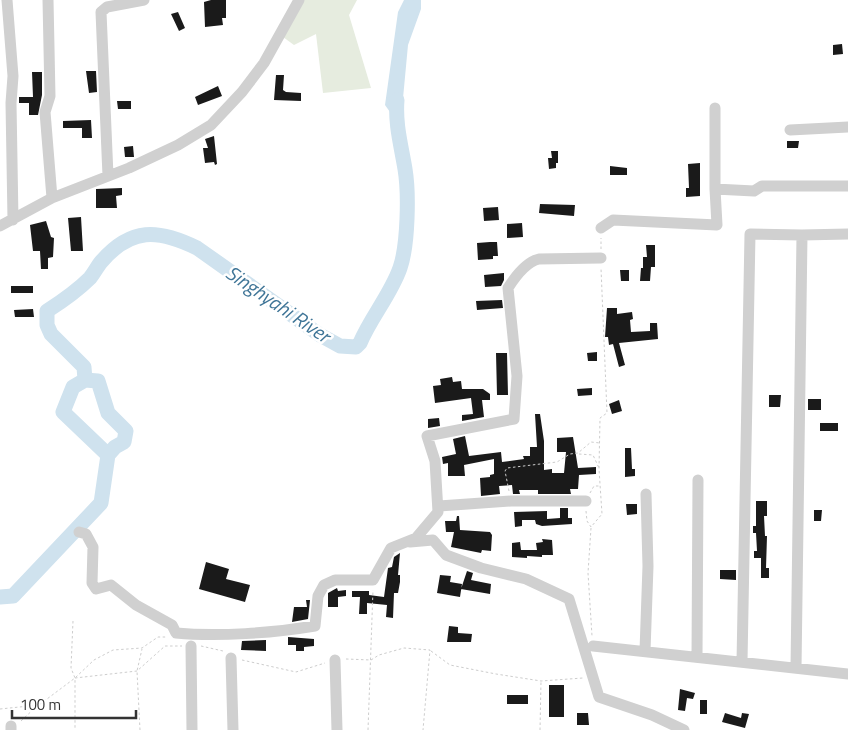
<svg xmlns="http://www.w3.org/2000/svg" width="848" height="730" font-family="'Titillium Web',sans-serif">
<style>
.green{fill:#e6ecdf}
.water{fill:#cfe2ee}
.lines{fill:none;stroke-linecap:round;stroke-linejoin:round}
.river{stroke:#cfe2ee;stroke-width:15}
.building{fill:#1a1a1a}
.path{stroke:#cdcdcd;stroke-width:1;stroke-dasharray:2.5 2.5;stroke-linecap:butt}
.minor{stroke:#d0d0d0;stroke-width:11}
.labels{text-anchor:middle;stroke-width:5;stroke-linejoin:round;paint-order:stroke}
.water-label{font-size:20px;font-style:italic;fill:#3f7597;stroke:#fff}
</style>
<rect width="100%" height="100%" fill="#fff"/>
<path class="green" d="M304,0H357L349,15L371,88L323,93L316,34L294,45L283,37Z"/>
<path class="water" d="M404,0H421V9L408,45L402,109L395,119L385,105L398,12Z"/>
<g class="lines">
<path class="river" d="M85,380L98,381L108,413L126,431L124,442L115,447L108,455
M0,597L13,596L101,503L108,455L63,412L73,387L85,380L84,367L51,334L47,325V311C61,302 78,290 90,278C94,273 97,267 101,262C131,227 158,229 197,248L320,335L340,346L356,347L360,343C371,317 391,294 400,268C408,245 409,193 405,169C401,145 395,124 397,100"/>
</g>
<path class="building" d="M211,0H226V18H222L223,25L205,27L204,2Z
M178,12L185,28L179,31L171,14Z
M842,44L843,54L833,55V45Z
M86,71H96L97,92L89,93Z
M32,72H42V95L38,115H29V103H19V97H33Z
M276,75H284L283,90L286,92L301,93V101L274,100Z
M218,86L222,96L198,105L195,97Z
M117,101H131V109H118Z
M91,120L92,138H82V128H63V121Z
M214,136L217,164L215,165L214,162L205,163L203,148H208L205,139Z
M787,141H799L798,148H787Z
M133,146L134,157H125L124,147Z
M551,151H558V163H556V168L549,169L548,158H552Z
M700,163V196L686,197V188H689L688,164Z
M610,166L627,168V175H610Z
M122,188V195L116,196L117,208H96V189Z
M540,204L575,205L574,216L539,213Z
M498,207L499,220L484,221L483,208Z
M81,217L83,251H71L68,218Z
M46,221L51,237L54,238L53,257L48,258V269H41L40,251H33L30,225Z
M522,223L523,237L507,238V224Z
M490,242H497L498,256H493V259L478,260L477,243Z
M646,245H655V267H651L650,281H640L641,268H643V257H647Z
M620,270H629V281H621Z
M504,273V280L501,286L485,287L484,275Z
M11,286H33V293H11Z
M502,300L503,308L477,310L476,301Z
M607,308H617V314L632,312L633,319L630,320L631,332L650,331V323H657L658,339L619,343L625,365L619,367L613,344L609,345L608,337H605Z
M33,309L34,317H15L14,310Z
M597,352V361H588L587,353Z
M496,353H507L508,395H497Z
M452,377L453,382L461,381L462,389H483L490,394V400H482L484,417L462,421V415L473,414L471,398L435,403L433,386L441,385L440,379Z
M592,388V395L578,396L577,389Z
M769,395H781L780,407H769Z
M808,399H821V410H808Z
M619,400L622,411L612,414L609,404Z
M535,414H540L544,441V470L552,469V473H564L566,452H557V438L573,437L578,468L596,467V474L579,475L578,489H570L571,494H538V490H519L520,494H513L512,485L499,486L500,494L481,496L480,478L490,477V475L494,474V459L464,465L465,476H448V463L443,464L442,457L456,454L453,439L465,436L469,456L501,452L502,462L524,459L523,456H530V447H537Z
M439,418L440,426L428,428V419Z
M820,423H838V431H820Z
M625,448H631L632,469H635V476L625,477Z
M756,501H767V516H764L765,536H767L766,568H769V578H761V558H754V551H757L756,533H753V526H756Z
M626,504H637V514L627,515Z
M560,508H568V518H572V524L542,526L536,524L535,520H522V526L515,527L514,512L547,511V519L560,518Z
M814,510H822L821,521H814Z
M457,516H459L460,530L490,532L492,535L491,551L482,550L481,553L451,547L454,532H446L445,521H456Z
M542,539L552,540L553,555H542V557L527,556V558L512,557V543L520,542L521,550H537L536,543L543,542Z
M400,553L398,575H400V582L398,593H394L393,618L386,617L387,605L367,603V614H359L360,597H352V591H369V595L384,597L388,568L392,567L394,557Z
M206,562L229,569L226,579L250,585L245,602L199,589Z
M720,570H736V580L720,579Z
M467,571L473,573L471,580L491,584L490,594L461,589Z
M440,575L451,576L450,582L462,584L460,597L437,593Z
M337,588L338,591L346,590V596L338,597V607H328V593Z
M306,600H310L308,619L292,622L294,607H307Z
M449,626L458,627V633L472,634L471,642H447Z
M288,637L314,639V646L304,647V651H296V645H288Z
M266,640V651L241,650L242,641Z
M549,685H564V717H549Z
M680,689L695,693L693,699L687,698L685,711L678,710Z
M507,695H528V704H507Z
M700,700H707V714H700Z
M577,713H588L589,725H577Z
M725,713L741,718L742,713L749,714L745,728L722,722Z"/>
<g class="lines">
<path class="path" d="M601,249V238
M579,454L593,455L599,468
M509,491L505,471L507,468L557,462L570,454L578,453L591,442L600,443
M590,493L594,486H600
M586,511L587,521L591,527L602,514L599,469L600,418L607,413L601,268
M591,528L588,573L592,636
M73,621L71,668L75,678V730
M201,646L223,651
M431,651L450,665L496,674L541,681L583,678
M346,659L371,660L379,655L404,648L430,650L423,730
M242,660L296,672L325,663
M75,678L137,671L165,646H182
M0,709L39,705L75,678L94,660L113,650L142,648L158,637H167
M21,721L38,705
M140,730L137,671L142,649
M368,730L373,590
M540,730L541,681"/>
<path class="minor" d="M7,0L13,76L11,103L13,220
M48,0L50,96L45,112L52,198
M715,108V189
M790,130L848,127
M108,176L101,12L107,7L144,0
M0,226L52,198L129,168L178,145L211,125L242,92L264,63L299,0
M601,228L613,220L717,225L715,189L754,191L762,186H848
M439,506L511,501H586
M79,532L86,534L93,547L92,583L96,589L111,585L136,605L172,625L176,633C218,637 273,633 315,626L318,596L324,585L335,580H373L391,548L416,538L438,512L435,461L427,436L514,419L517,376L508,288C515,277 526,262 539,259L601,258
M410,542L433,540L446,555L481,568L526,579L569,599L599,697L652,715L684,730
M191,646L192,730
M593,646L848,674
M645,651L648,566L646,494
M697,657L698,480
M231,658L233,730
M335,660L337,730
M742,662L750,234L802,235
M796,668L802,235L848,234
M11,726V730"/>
</g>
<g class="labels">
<g class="water-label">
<text transform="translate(278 304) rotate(34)" y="7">Singhyahi River</text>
</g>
</g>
<path d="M12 710v8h124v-8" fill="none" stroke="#333333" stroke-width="2.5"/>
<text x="20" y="710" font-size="15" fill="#333333" stroke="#ffffff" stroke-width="4" paint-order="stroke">100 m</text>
</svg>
